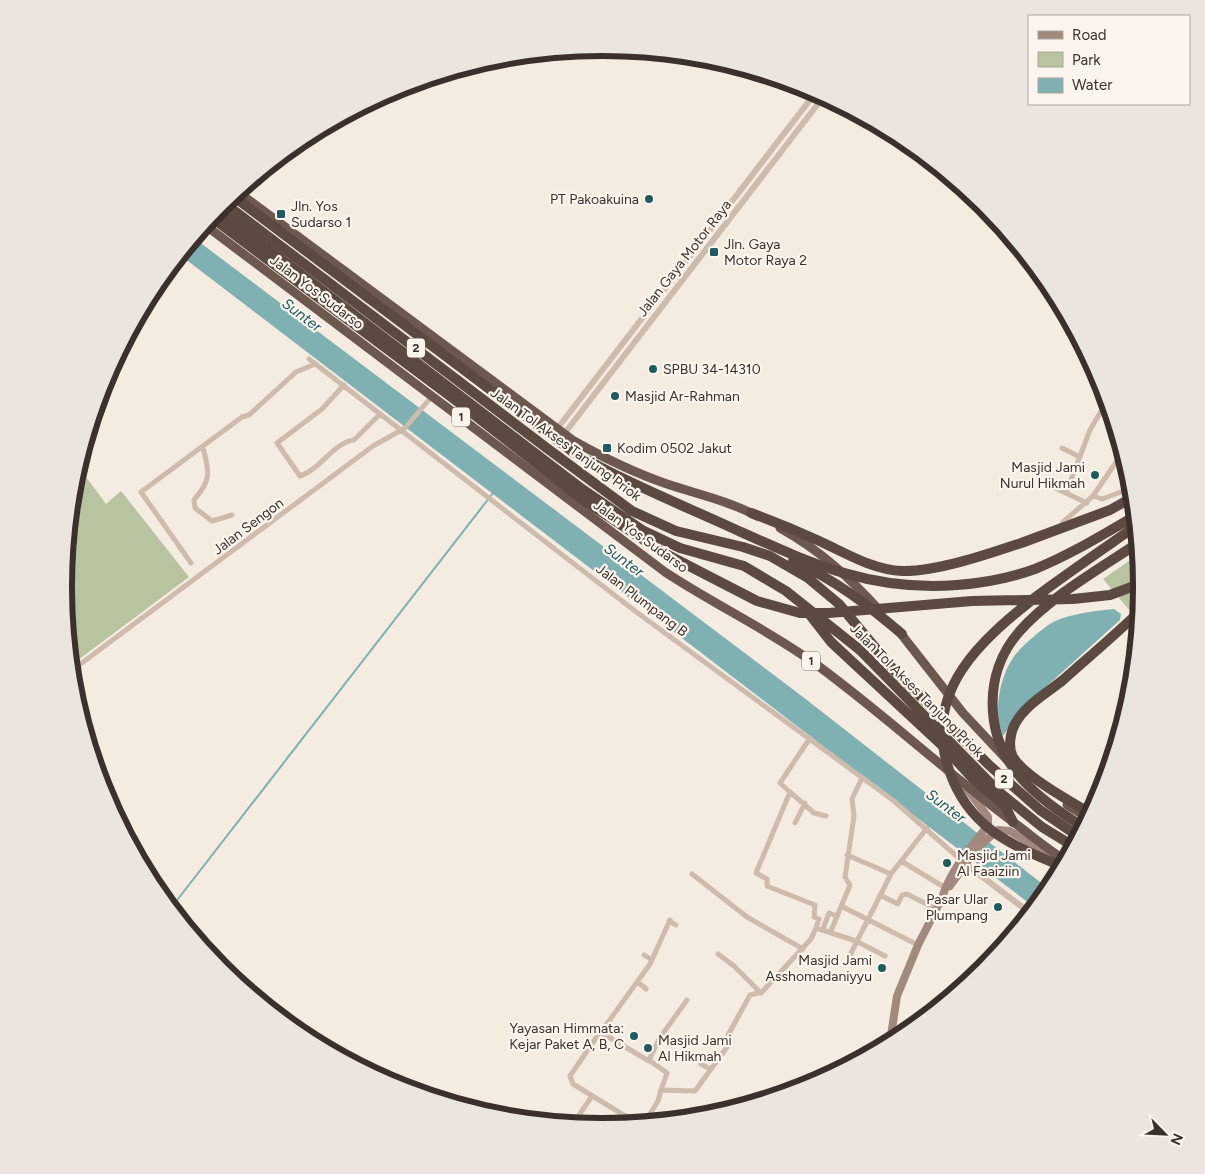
<svg xmlns="http://www.w3.org/2000/svg" width="1205" height="1174" font-family="Figtree,sans-serif">
<style>
.green{fill:#b8c4a0}
.water{fill:#7fb0b2}
.lines{fill:none;stroke-linecap:round;stroke-linejoin:round}
.stream{stroke:#7fb0b2;stroke-width:2}
.minor{stroke:#cdbbac;stroke-width:5}
.tertiary{stroke:#cdbbac;stroke-width:6}
.secondary{stroke:#a18a7d;stroke-width:8}
.trunk{stroke:#6c584f;stroke-width:9}
.motorway{stroke:#5c4a42;stroke-width:10}
.motorway-bridge{stroke:#5c4a42;stroke-width:10}
.poi-dot{fill:#1f5a5e;stroke:#fbf5ee;stroke-width:2}
.labels{text-anchor:middle;stroke-width:4.5;stroke-linejoin:round;paint-order:stroke}
.shield{fill:#fbf5ee;stroke:#756b66;stroke-width:1}
.shield-label{font-size:12px;font-weight:bold;fill:#3b302b}
.poi-label{font-size:14px;fill:#3b302b;stroke:#fbf5ee;text-anchor:start}
.street-label{font-size:14px;fill:#3b302b;stroke:#fbf5ee}
.water-label{font-size:15px;font-style:italic;fill:#1f5a5e;stroke:#fbf5ee}
.rim{fill:none;stroke:#3b302b;stroke-width:6}
</style>
<rect width="100%" height="100%" fill="#f4ebe1"/>
<path class="green" d="M78,466L106,504L121,491L189,577L74,663L70,658L63,587L73,481Z
M1139,554L1142,587L1139,615L1136,618L1103,579Z"/>
<path class="water" d="M194,238L803,697L1049,889L1034,907L180,255Z
M1114,609L1121,614L1120,620L1019,711L1003,736C993,714 999,678 1013,658C1018,649 1041,630 1050,624C1066,614 1095,611 1114,609Z"/>
<g class="lines">
<path class="stream" d="M851,111L991,214
M1137,628L1138,627
M171,908L493,493"/>
<path class="minor" d="M309,359L635,611L894,801L961,860
M344,385L322,409L277,443L300,476C320,470 334,442 354,440L380,414
M1102,409L1111,415
M203,448C210,473 211,480 194,500L195,508L212,521L232,515
M1062,448L1080,457
M1123,452L1093,496L1102,499L1132,488
M1051,486L1087,503
M1066,493L1090,430L1107,401
M1129,498L1134,506
M1063,522L1093,496
M191,563L141,492L242,417L249,415L296,372L315,364
M1134,627L1139,622
M71,671L373,446L405,428L433,395
M810,738L780,783L790,792L756,873L767,879V886L815,905L814,917L819,919L816,928
M790,792L814,813L826,816
M795,823L805,803
M847,855L891,874
M901,861L944,887
M692,874L747,917L803,949
M880,895L898,904L902,895L907,894L936,909
M841,906L918,945
M669,921L676,925
M823,929L829,913L837,916
M831,931L850,885L845,877L854,816L852,799L862,778
M718,954L734,966L761,993
M644,955L652,960
M850,963L851,953L891,874L927,828
M638,982L646,989
M601,1032L650,964L670,920
M701,1064L710,1069
M661,1090L667,1073L649,1060L659,1039L687,1000
M622,1114L573,1084L570,1076L600,1032L649,1061
M645,1122L658,1101L661,1090L695,1091L730,1043L727,1037L750,995L762,992L811,939L816,928L856,941L885,956
M573,1124L592,1096
M618,1125L622,1114L641,1123"/>
<path class="tertiary" d="M557,429L816,92
M564,434L824,96
M963,862L1030,913"/>
<path class="secondary" d="M950,886L978,847L998,830L1010,831L1054,859
M890,1042L897,996L918,945L942,898C950,870 971,848 988,825V817L967,789"/>
<path class="trunk" d="M238,192L574,441C604,458 635,473 667,484C697,494 729,501 757,516
M205,225L665,572C715,605 769,630 817,665C885,715 946,772 1013,822C1031,835 1047,849 1065,860
M780,528C820,550 850,578 881,612
M898,630L963,713L1007,760
M1067,805L1088,818"/>
<path class="motorway" d="M224,203L548,449L632,511L676,531L743,547L770,556L808,578L839,604L893,669L989,765L1040,810L1078,836
M217,210L582,489L642,530L680,548L744,566L786,591L860,650L998,791L1042,827L1073,846
M751,513C773,521 795,530 817,540C844,552 872,570 902,571C937,572 991,553 1024,542
M793,561C834,579 868,605 902,634
M810,615L831,642L944,747L974,780L1005,806L1013,822
M1090,813C1071,802 1024,776 1013,757C1008,748 1010,733 1015,724C1025,705 1047,693 1063,680C1089,657 1115,635 1140,611"/>
<path class="motorway-bridge" d="M233,196L573,452C623,481 677,503 730,527C808,562 869,592 957,585C984,583 1010,578 1035,569C1070,555 1102,535 1135,516
M211,217L454,399L582,499L662,552L757,601L800,613H829L972,601L1073,599L1110,595L1142,583
M1024,542L1110,510L1133,497
M1083,827C1060,812 1039,798 1021,778C984,736 983,673 1019,632C1048,598 1101,568 1138,543
M1062,866C1010,845 968,827 949,770C922,691 981,640 1037,596C1069,572 1103,549 1136,526"/>
</g>
<g class="poi-dot">
<circle cx="649" cy="199" r="5"/>
<rect x="276" y="209" width="10" height="10" rx="2.5"/>
<rect x="709" y="247" width="10" height="10" rx="2.5"/>
<circle cx="653" cy="369" r="5"/>
<circle cx="615" cy="396" r="5"/>
<rect x="602" y="443" width="10" height="10" rx="2.5"/>
<circle cx="1095" cy="475" r="5"/>
<circle cx="947" cy="863" r="5"/>
<circle cx="998" cy="907" r="5"/>
<circle cx="882" cy="968" r="5"/>
<circle cx="634" cy="1036" r="5"/>
<circle cx="648" cy="1048" r="5"/>
</g>
<g class="labels">
<g class="shield">
<rect x="407" y="338.5" width="18" height="19" rx="4"/>
<rect x="452" y="407.5" width="18" height="19" rx="4"/>
<rect x="802" y="651.5" width="18" height="19" rx="4"/>
<rect x="995" y="769.5" width="18" height="19" rx="4"/>
</g>
<g class="shield-label">
<text x="416" y="352">2</text>
<text x="461" y="421">1</text>
<text x="811" y="665">1</text>
<text x="1004" y="783">2</text>
</g>
<g class="poi-label">
<text x="639" y="204" text-anchor="end">PT Pakoakuina</text>
<text x="291" y="211">Jln. Yos<tspan x="291" dy="16">Sudarso 1</tspan></text>
<text x="724" y="249">Jln. Gaya<tspan x="724" dy="16">Motor Raya 2</tspan></text>
<text x="663" y="374">SPBU 34-14310</text>
<text x="625" y="401">Masjid Ar-Rahman</text>
<text x="617" y="453">Kodim 0502 Jakut</text>
<text x="1085" y="472" text-anchor="end">Masjid Jami<tspan x="1085" dy="16">Nurul Hikmah</tspan></text>
<text x="957" y="860">Masjid Jami<tspan x="957" dy="16">Al Faaiziin</tspan></text>
<text x="988" y="904" text-anchor="end">Pasar Ular<tspan x="988" dy="16">Plumpang</tspan></text>
<text x="872" y="965" text-anchor="end">Masjid Jami<tspan x="872" dy="16">Asshomadaniyyu</tspan></text>
<text x="624" y="1033" text-anchor="end">Yayasan Himmata:<tspan x="624" dy="16">Kejar Paket A, B, C</tspan></text>
<text x="658" y="1045">Masjid Jami<tspan x="658" dy="16">Al Hikmah</tspan></text>
</g>
<g class="street-label">
<text transform="translate(684 258) rotate(-52)" y="5">Jalan Gaya Motor Raya</text>
<text transform="translate(317 292) rotate(37)" y="5">Jalan Yos Sudarso</text>
<text transform="translate(566 444) rotate(36)" y="5">Jalan Tol Akses Tanjung Priok</text>
<text transform="translate(248 526) rotate(-37)" y="5">Jalan Sengon</text>
<text transform="translate(641 536) rotate(36)" y="5">Jalan Yos Sudarso</text>
<text transform="translate(642 600) rotate(37)" y="5">Jalan Plumpang B</text>
<text transform="translate(917 690) rotate(45)" y="5">Jalan Tol Akses Tanjung Priok</text>
</g>
<g class="water-label">
<text transform="translate(302 315) rotate(37)" y="5">Sunter</text>
<text transform="translate(624 560) rotate(37)" y="5">Sunter</text>
<text transform="translate(946 806) rotate(37)" y="5">Sunter</text>
</g>
</g>
<path d="M0 0H1205V1174H0ZM602 56H603A530 530 0 0 1 1133 586V588A530 530 0 0 1 603 1118H602A530 530 0 0 1 72 588V586A530 530 0 0 1 602 56Z" fill="#ece5de" fill-rule="evenodd"/>
<path class="rim" d="M602 56H603A530 530 0 0 1 1133 586V588A530 530 0 0 1 603 1118H602A530 530 0 0 1 72 588V586A530 530 0 0 1 602 56Z"/>
<rect x="1028" y="15" width="162" height="90" fill="#fbf5ee" stroke="#aea6a0"/>
<rect x="1038" y="31" width="25" height="8" fill="#a18a7d" stroke="#aea6a0"/>
<text x="1072" y="40" font-size="15" fill="#3b302b">Road</text>
<rect x="1038" y="52" width="25" height="15" fill="#b8c4a0" stroke="#aea6a0"/>
<text x="1072" y="65" font-size="15" fill="#3b302b">Park</text>
<rect x="1038" y="78" width="25" height="15" fill="#7fb0b2" stroke="#aea6a0"/>
<text x="1072" y="90" font-size="15" fill="#3b302b">Water</text>
<g transform="translate(1165 1134) rotate(114)" stroke="#fbf5ee" stroke-width="4" paint-order="stroke">
<path d="M0-4L9 19L0 12L-9 19Z" fill="#3b302b"/>
<text y="-8" font-size="14" font-weight="bold" text-anchor="middle" fill="#3b302b">N</text>
</g>
</svg>
